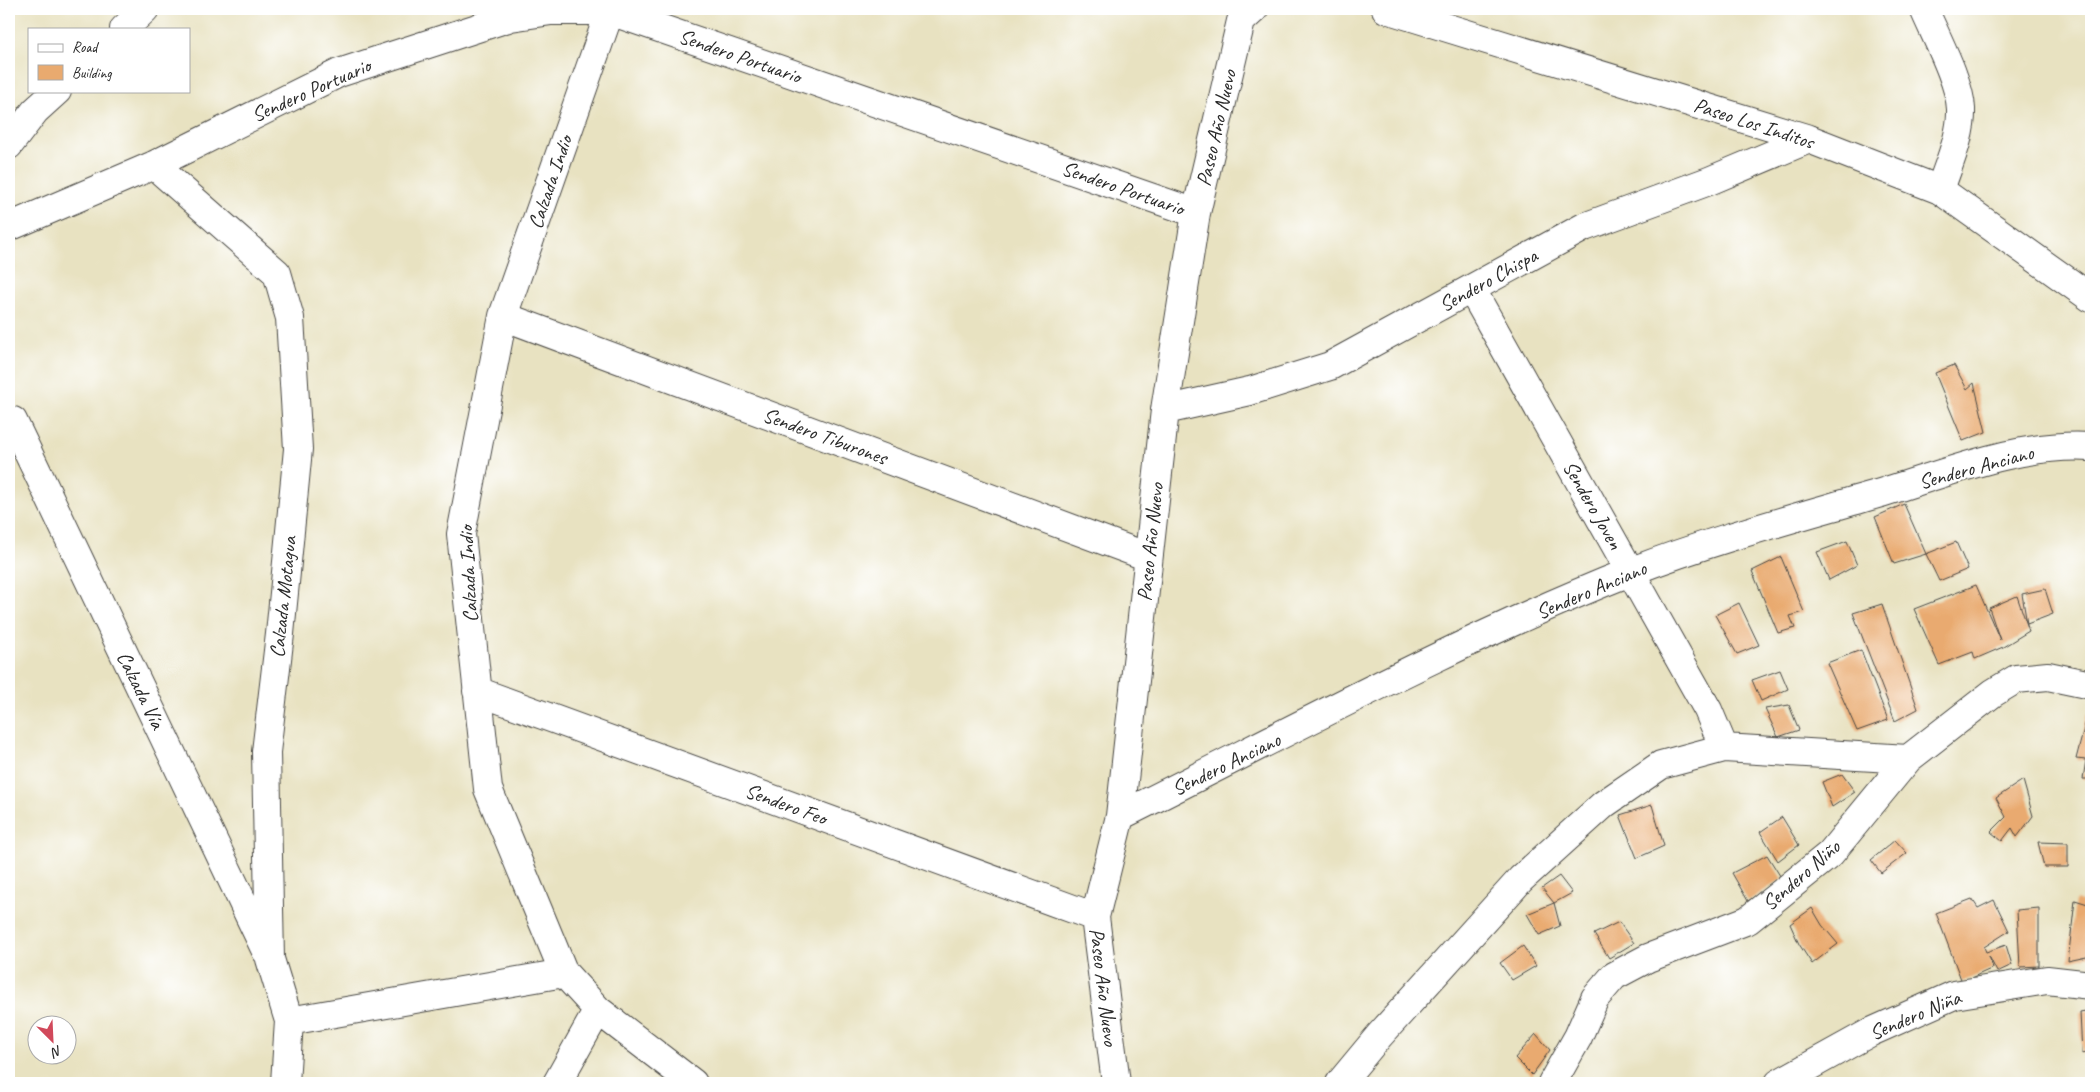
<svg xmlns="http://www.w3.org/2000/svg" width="2100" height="1092" font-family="Caveat,sans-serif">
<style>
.building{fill:#e9aa6f}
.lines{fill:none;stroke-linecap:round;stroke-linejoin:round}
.minor-casing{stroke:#474642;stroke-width:30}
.tertiary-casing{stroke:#474642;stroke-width:30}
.minor{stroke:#fff;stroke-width:28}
.tertiary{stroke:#fff;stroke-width:28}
.labels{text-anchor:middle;stroke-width:4.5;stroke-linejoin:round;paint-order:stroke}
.street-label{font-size:21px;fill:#2b2b2b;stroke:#fff}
</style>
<rect width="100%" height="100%" fill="#fff"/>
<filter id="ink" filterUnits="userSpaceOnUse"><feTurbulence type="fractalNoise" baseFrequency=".02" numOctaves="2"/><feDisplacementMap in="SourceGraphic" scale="10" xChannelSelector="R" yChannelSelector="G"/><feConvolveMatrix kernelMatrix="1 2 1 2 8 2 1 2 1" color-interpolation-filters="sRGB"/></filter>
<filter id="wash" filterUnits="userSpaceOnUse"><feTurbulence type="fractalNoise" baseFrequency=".0096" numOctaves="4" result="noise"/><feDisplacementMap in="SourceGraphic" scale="20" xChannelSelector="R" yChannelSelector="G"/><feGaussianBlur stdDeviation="1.12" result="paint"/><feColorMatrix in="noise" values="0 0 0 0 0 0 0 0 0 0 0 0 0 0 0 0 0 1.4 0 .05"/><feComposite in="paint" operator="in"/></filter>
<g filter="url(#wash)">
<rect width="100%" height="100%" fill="#e8e2c1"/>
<g id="blocks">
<path class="building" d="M1954,365L1967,389L1974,383L1986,432L1963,441L1935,373Z
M1904,504L1926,554L1894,564L1875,517Z
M1847,541L1857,565L1829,580L1817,552Z
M1956,542L1968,569L1939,581L1926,554Z
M1781,557L1804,612L1790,616L1795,628L1778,633L1752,571Z
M1976,585L2000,640L1989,608L2017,596L2029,631L2003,647L1975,659L1973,652L1939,665L1914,609Z
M2045,589L2053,614L2027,624L2022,594Z
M1739,603L1759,645L1737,654L1715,615Z
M1882,604L1918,709L1895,721L1853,613Z
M1861,650L1888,720L1857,731L1827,663Z
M1780,670L1788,689L1761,701L1752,680Z
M1789,705L1799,730L1778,737L1765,709Z
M2088,713L2091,714V779H2083L2086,760L2076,759Z
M1842,774L1855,792L1832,807L1822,782Z
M2023,780L2033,816L2017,837L2012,828L2002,841L1991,832L2006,817L1996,798Z
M1652,805L1664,846L1637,858L1620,815Z
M1782,817L1799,845L1778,861L1760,832Z
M1895,840L1907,853L1881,873L1871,860Z
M2038,842L2068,843V867H2044Z
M1767,855L1782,879L1748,901L1732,873Z
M1559,876L1572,893L1554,903L1542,888Z
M1972,899L1978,908L1994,900L2009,931L1984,947L1986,952L2006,945L2012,965L1997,972L1989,956L1993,968L1962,982L1936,913Z
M2075,900L2091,905V956L2068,961Z
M1554,903L1560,926L1539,935L1527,914Z
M1812,908L1822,925L1838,944L1812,964L1799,944L1790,924Z
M2039,908V966L2020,967L2017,910Z
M1619,922L1634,943L1609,958L1594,934Z
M1523,946L1536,966L1512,980L1500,963Z
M2091,1010V1052L2082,1054L2080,1012Z
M1536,1034L1550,1050L1532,1075L1515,1058Z"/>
</g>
</g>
<g filter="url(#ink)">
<use href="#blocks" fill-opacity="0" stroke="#474642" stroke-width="1"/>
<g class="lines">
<g class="minor-casing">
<path id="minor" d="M1924,9C1935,35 1960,82 1961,109C1962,136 1948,165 1940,190
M610,11L503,316L461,534L488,789L564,973L598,1010L693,1083
M124,29L145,9
M9,145L35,111L57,91
M154,165L277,273L290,318L298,449L280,634L266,752L270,959L289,1021L285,1083
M9,227L154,165L339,73L511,17L551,11H610L1196,213
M1472,290L1708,710L1724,748
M503,316L1148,557
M1165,410L1250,391L1330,366L1584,227L1709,181L1809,139
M13,421L266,951
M477,691L1095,917
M1120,816C1289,732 1456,641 1632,571C1712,540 1795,518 1877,494C1944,474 2021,442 2091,447
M289,1021L564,973
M557,1083L598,1010
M1116,1083L1095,917L1120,816L1165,410L1196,213L1241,21L1254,9
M1340,1083L1379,1036L1521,879L1604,804L1661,765L1724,748L1908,759
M1552,1083L1578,1037L1595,998L1614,976L1648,958L1748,920L1830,854L1908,759L1993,693L2016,679L2048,676L2091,685
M1779,1083L1871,1032L1954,995L2047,980L2091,985"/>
</g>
<g class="tertiary-casing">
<path id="tertiary" d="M1386,9L1809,139L1940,190L2091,298"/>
</g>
<use href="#minor" class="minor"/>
<use href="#tertiary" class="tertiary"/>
</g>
</g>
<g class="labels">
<g class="street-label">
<text transform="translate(740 56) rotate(19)" y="7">Sendero Portuario</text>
<text transform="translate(311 90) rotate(-24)" y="7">Sendero Portuario</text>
<text transform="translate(1754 123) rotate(18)" y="7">Paseo Los Inditos</text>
<text transform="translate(1216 128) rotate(-77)" y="7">Paseo Año Nuevo</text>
<text transform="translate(550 182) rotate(-71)" y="7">Calzada Indio</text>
<text transform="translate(1123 188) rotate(19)" y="7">Sendero Portuario</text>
<text transform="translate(1488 280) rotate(-29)" y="7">Sendero Chispa</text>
<text transform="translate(825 436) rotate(20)" y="7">Sendero Tiburones</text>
<text transform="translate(1976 467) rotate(-15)" y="7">Sendero Anciano</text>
<text transform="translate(1593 505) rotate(60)" y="7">Sendero Joven</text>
<text transform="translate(1150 542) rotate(-84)" y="7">Paseo Año Nuevo</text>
<text transform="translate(468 574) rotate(-93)" y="7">Calzada Indio</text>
<text transform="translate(1591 590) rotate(-23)" y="7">Sendero Anciano</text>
<text transform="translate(283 597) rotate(-84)" y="7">Calzada Motagua</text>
<text transform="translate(141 690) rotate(64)" y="7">Calzada Vía</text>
<text transform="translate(1226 764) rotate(-26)" y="7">Sendero Anciano</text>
<text transform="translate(786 804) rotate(20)" y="7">Sendero Feo</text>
<text transform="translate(1801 875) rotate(-41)" y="7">Sendero Niño</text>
<text transform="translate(1104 987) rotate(83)" y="7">Paseo Año Nuevo</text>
<text transform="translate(1915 1015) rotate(-23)" y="7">Sendero Niña</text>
</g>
</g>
<rect width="2100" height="1092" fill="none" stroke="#fff" stroke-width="30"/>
<rect x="28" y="28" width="162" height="65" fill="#ffffff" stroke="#aaaaaa"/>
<rect x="38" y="44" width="25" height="8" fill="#ffffff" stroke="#aaaaaa"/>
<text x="72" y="52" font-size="15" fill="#2b2b2b">Road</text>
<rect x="38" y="65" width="25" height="15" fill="#e9aa6f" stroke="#aaaaaa"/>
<text x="72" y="78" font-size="15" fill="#2b2b2b">Building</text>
<g transform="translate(52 1040) rotate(156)"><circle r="24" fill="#ffffff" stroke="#aaaaaa"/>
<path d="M0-4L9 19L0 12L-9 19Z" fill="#d1495b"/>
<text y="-8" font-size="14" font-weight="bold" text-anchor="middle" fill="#2b2b2b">N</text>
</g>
</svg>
